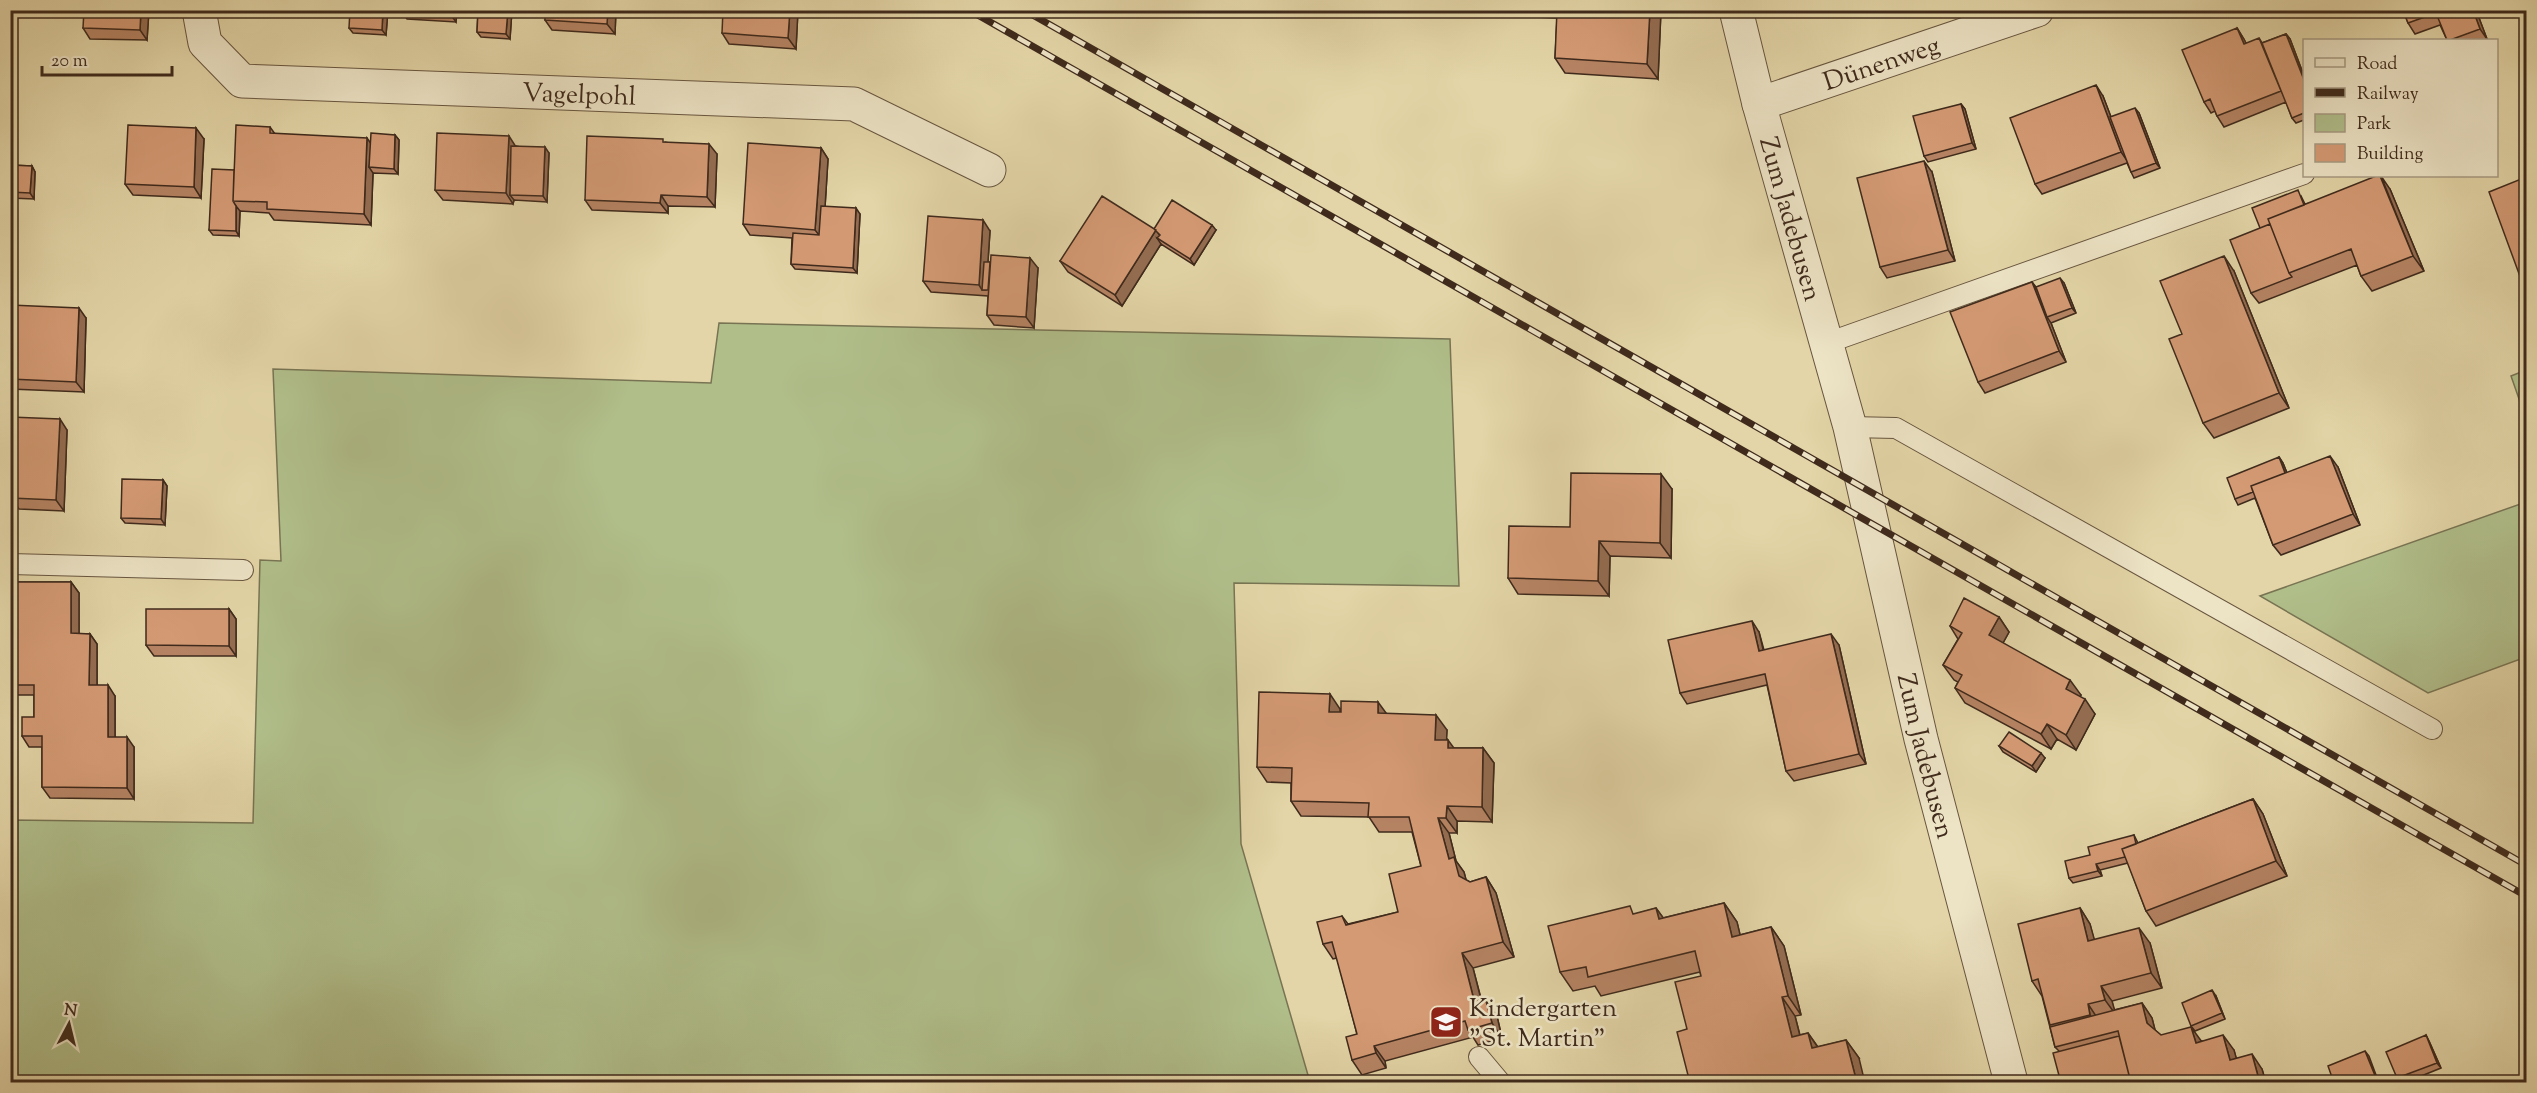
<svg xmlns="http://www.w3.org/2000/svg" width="2537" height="1093" font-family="'Sorts Mill Goudy',serif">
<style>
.green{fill:#b0be8a;stroke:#787453;stroke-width:1.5}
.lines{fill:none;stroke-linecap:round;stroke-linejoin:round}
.service-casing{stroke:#68553f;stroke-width:22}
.minor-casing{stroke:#68553f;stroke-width:35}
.tertiary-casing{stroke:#68553f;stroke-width:35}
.service{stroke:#ede4c6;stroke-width:20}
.minor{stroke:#ede4c6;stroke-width:33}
.tertiary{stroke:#ede4c6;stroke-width:33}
.rail-casing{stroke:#3f2a1c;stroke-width:7}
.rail{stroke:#ede4c6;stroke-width:4.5;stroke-dasharray:14;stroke-linecap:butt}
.wall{fill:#b68464;stroke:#3f2a1c;stroke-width:1.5}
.shaded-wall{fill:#946c51;stroke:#3f2a1c;stroke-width:1.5}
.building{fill:#d49a74;stroke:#3f2a1c;stroke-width:1.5}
.labels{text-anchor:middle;stroke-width:5;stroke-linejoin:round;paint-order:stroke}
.street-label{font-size:26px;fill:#3f2a1c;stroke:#ede4c6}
.poi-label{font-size:26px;fill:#3f2a1c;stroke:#ede4c6;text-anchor:start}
</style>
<rect width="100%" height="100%" fill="#e3d5a7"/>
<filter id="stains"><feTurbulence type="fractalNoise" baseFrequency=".00333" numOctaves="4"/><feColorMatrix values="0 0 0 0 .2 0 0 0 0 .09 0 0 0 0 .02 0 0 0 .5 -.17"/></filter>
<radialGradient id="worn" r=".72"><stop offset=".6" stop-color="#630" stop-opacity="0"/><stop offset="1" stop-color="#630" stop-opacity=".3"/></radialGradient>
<path class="green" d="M719,323L1450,339L1459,586L1234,583L1241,844L1310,1082H11V820L253,823L260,560L281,561L273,369L711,383Z
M2526,370V419L2511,376Z
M2526,502V657L2428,693L2260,596Z"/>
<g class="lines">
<g class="service-casing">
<path id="service" d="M1827,343L2304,174
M1850,427L1896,428L2432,729
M10,564L243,570
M1479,1057L1500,1082"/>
</g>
<g class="minor-casing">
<g id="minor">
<path id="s1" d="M199,10L205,43L242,81L854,104L989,170"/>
<path id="s2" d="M1759,104L2037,10"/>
</g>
</g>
<g class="tertiary-casing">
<g id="tertiary">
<path id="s3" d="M1736,10L1759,104L1850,427L1921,739L2011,1082"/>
</g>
</g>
<use href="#service" class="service"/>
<use href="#minor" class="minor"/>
<use href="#tertiary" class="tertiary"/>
<g class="rail-casing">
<path id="rail" d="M969,10L2526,896
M1024,10L2526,865"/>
</g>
<use href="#rail" class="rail"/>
</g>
<path class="wall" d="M149,10L147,40L90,39L83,28Z
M388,10L386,35L353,33L349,28Z
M401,10H512L510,39L481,37L477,32L478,12L457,11L456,22L407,19Z
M616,10L615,34L552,30L545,20Z
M798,10L796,49L729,44L722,33Z
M1493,10H1661L1658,79L1565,73L1555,58L1557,18L1496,15Z
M2403,10H2476L2487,39L2484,40H2447L2440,25L2415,34L2408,23Z
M2237,28L2246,43H2262L2286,34L2290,39L2304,76V120L2296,123L2292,118L2286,102L2224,127L2217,116L2215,111L2211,113L2204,102Z
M2103,96L2111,117L2139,113L2160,168L2134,178L2131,172L2127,163L2042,194L2035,184Z
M1961,104L1965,109L1976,149L1928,162L1924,156Z
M270,127L275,134L370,143L395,135L399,140L398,174L373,173L371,225L274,220L269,213L240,211L239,236L213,235L209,230L234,170Z
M204,139L201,198L133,195L125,184Z
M665,142L717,154L715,207L668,206V213L592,210L585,200Z
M516,146L549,153L547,202L514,200L513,204L443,200L435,190Z
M821,148L828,159L825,207L860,214L857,273L795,269L791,264L792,238L750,235L743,224Z
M10,165L32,166L35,172L34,199L10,198Z
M1932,172L1955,261L1887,278L1880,267Z
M2390,189L2424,271L2372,291L2361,276L2357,265L2259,303L2251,293L2260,228L2301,196L2305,204Z
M1155,229L1216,230L1194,265L1161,244L1122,306L1068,272L1060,261Z
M990,231L988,262L1038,268L1034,328L994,325L987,315L988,296L931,292L923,281Z
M2234,271L2289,408L2214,438L2203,423L2182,334Z
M2032,282L2036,287L2064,283L2076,313L2051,323L2066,362L1985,393L1978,382Z
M10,305L86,318L84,392L10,389Z
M10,417L67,430L64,511L19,509L11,498L12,478L10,477Z
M2279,457L2283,463L2287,473L2338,467L2360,525L2281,555L2273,545L2255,498L2238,505L2235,499Z
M163,480L167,486L165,525L125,523L121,518Z
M1672,489L1671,558L1610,556L1609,596L1518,594L1508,578L1570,527Z
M10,582H71L79,593V634H90L97,644V685L115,696V737L134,747V799L50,798L42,787V747H29L22,736L34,717V695H14L10,690Z
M229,609L236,619V656H154L146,645Z
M1999,617L2009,632L2003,643L2081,695L2080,697L2095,714L2076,750L2057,739L2051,749L1965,703L1955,688L1958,682L1954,680L1943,665L1958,639L1950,626Z
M1759,632L1764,650L1839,645L1866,764L1794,781L1786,771L1767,685L1687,704L1680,693Z
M1340,709V712L1387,714L1447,730L1446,740L1453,748H1483L1494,763L1492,822L1457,821V833H1449L1456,861L1464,872L1466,880L1470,882L1486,877L1496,893L1514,957L1473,968L1482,1002L1497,1016L1502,1038L1478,1045L1473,1037L1385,1061L1386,1068L1362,1075L1352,1060L1357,1034L1337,958L1333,959L1323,944L1342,916L1348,924L1398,912L1421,866L1412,832H1379L1369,817L1301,816L1291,801V783L1267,782L1257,767Z
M1999,746L2045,758L2036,772L2003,752Z
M2253,799L2263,814L2287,876L2156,926L2146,911L2128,863L2100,870L2102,876L2073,883L2069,878L2090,855L2134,835L2138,843Z
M1724,903L1737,922L1740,935L1771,927L1784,946L1801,1015L1795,1016L1800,1035L1808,1033L1818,1047L1846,1040L1859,1058L1687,1029L1701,976L1700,972L1601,996L1595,986L1573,991L1560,972L1636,914L1656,908L1663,918Z
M2080,908L2090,924L2094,940L2150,943L2162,988L2112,1001L2114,1010L2142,1003L2152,1018L2155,1030L2161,1035L2202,1041L2234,1050L2236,1058L2262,1069L2266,1083H2061L2059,1051L2055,1047L2042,996L2032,981Z
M2216,996L2225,1019L2195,1031L2191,1026Z
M2426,1035L2429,1041L2441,1068L2404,1083H2400L2397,1078Z"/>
<path class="shaded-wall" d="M141,10H149L147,40L140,30Z
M383,10H388L386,35L382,30Z
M449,10H457L456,22L449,12Z
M508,10H512L510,39L506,34Z
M608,10H616L615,34L607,24Z
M790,10H798L796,49L788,38Z
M1650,10H1661L1658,79L1647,64Z
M2473,10H2476L2487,39L2480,29Z
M2237,28L2244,39L2251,54L2244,44Z
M2286,34L2290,39L2304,76V80Z
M2259,38L2266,49L2288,102L2281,91Z
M2096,85L2103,96L2128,162L2121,152Z
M1961,104L1965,109L1976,149L1972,143Z
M2135,108L2139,113L2160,168L2156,163Z
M196,128L204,139L201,198L194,187Z
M395,135L399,140L398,174L394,169Z
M509,136L516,147L510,195L514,200L513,204L506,193Z
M367,138L374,148L369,167L373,173L371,225L364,214Z
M709,144L717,154L715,207L707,197Z
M545,147L549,153L547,202L543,196Z
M821,148L828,159L823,240L815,230Z
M1924,161L1932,172L1955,261L1948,250Z
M32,166L35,172L34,199L30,193Z
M2381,176L2390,189L2424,271L2413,256Z
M661,195L668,206V213L660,203Z
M236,206L240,211L239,236L236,231Z
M856,208L860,214L857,273L853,268Z
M983,220L990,231L986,290H982L979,285Z
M1212,225L1216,230L1194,265L1190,259Z
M1156,230L1163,240L1157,238L1161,244L1122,306L1115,295Z
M2224,256L2234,271L2289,408L2279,393Z
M1030,258L1038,268L1034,328L1026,317Z
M2060,278L2064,283L2076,313L2072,308Z
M2032,282L2039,293L2047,317L2051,323L2066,362L2059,351Z
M79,308L86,318L84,392L76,382Z
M60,419L67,430L64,511L56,500Z
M2330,456L2338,467L2360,525L2353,514Z
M2279,457L2283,463L2291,483L2287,478Z
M1661,474L1672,489L1671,558L1660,543Z
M163,480L167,486L165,525L161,519Z
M1599,541L1610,556L1609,596L1598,581Z
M71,582L79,593V644L71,633Z
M229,609L236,619V656L229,646Z
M1999,617L2009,632L1999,650L1989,635Z
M1752,621L1759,632L1766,662L1759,651Z
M90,634L97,644V696L89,685Z
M1831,634L1839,645L1866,764L1859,754Z
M2070,680L2081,695L2076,704L2066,689Z
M108,685L115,696V747L108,737Z
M1330,694L1340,709V727L1329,712Z
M2085,699L2095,714L2076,750L2066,735Z
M1378,702L1389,717L1378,713Z
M1436,715L1447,730L1446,755L1435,740Z
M2047,724L2057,739L2051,749L2041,734Z
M127,737L134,747V799L127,788Z
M1448,740L1459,755L1448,748Z
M1483,748L1494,763L1492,822L1482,807Z
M2041,753L2045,758L2036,772L2032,766Z
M2253,799L2263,814L2287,876L2276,861Z
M1447,806L1457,821V833L1446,818Z
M1438,818L1449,833L1456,861L1464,872L1469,891L1459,876L1449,859Z
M2096,864L2100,870L2102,876L2098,871Z
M1486,877L1496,893L1514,957L1503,942Z
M1724,903L1737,922L1745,955L1732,937Z
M1656,908L1670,927L1659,919Z
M2080,908L2090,924L2099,956L2088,941Z
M1771,927L1784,946L1801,1015L1788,996Z
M2139,928L2150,943L2162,988L2151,973Z
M1462,953L1473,968L1486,1019L1475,1004Z
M2101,986L2112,1001L2116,1015L2105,1000Z
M2212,990L2216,996L2225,1019L2222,1013Z
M1782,997L1795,1016L1805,1056L1792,1037Z
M1486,1001L1497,1016L1502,1038L1492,1023Z
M2142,1003L2152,1018L2157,1038L2147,1023Z
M2088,1004L2098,1019L2101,1030L2090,1015Z
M2191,1027L2202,1042L2196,1043Z
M1808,1033L1821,1052L1812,1048Z
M2223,1035L2234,1050L2241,1075L2230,1060Z
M2426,1035L2429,1041L2441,1068L2437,1063Z
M1846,1040L1859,1058L1865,1083H1857Z
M1374,1046L1385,1061L1386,1068L1376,1053Z
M2365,1051L2369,1056L2379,1083H2378Z
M2252,1054L2262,1069L2266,1083H2262L2258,1076Z"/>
<path class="building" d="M84,10H141L140,30L83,28Z
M350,10H383L382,30L349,28Z
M429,10H449V12Z
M478,10H508L506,34L477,32Z
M545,10H608L607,24L545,20Z
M723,10H790L788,38L722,33Z
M1557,10H1650L1647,64L1555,58Z
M2403,10H2473L2480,29L2450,40H2447L2436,13L2408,23Z
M2237,28L2244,44L2259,38L2281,91L2217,116L2210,99L2204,102L2182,50Z
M2286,34L2304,80V113L2292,118L2262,43Z
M2096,85L2121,152L2035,184L2010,118Z
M1961,104L1972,143L1924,156L1913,116Z
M2135,108L2156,163L2131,172L2110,117Z
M128,125L196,128L194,187L125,184Z
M236,125L270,127V133L367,138L364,214L267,209V202L233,201Z
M371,133L395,135L394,169L369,167Z
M437,133L509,136L506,193L435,190Z
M587,136L663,139V142L709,144L707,197L661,195L660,203L585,200Z
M748,143L821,148L815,230L743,224Z
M511,146L545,147L543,196L510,195Z
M1924,161L1948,250L1880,267L1857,178Z
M10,165L32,166L30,193L10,192Z
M212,169L234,170L233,201L236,206V231L209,230Z
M2376,176H2380L2413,256L2361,276L2351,249L2289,273L2268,219Z
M2526,177V290H2525L2489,192Z
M2298,190L2304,205L2268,219L2270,224L2260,228L2252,208Z
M1102,196L1156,230L1115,295L1060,261Z
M1172,200L1212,225L1190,259L1157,238L1160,235L1154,229Z
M821,206L856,208L853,268L791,264L793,233L819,235Z
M928,216L983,220L979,285L923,281Z
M2270,224L2289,273L2292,277L2251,293L2230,240Z
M991,255L1030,258L1026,317L987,315Z
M2224,256L2279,393L2203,423L2169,339L2182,334L2160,281Z
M984,262H990L988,290H982Z
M2060,278L2072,308L2047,317L2036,287Z
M2032,282L2059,351L1978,382L1950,312Z
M10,305L79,308L76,382L10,379Z
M10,417L60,419L56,500L11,498L12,467H10Z
M2330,456L2353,514L2273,545L2251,486Z
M2279,457L2285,473L2251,486L2253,492L2235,499L2227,478Z
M1571,473L1661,474L1660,543L1599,541L1598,581L1508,578L1509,526L1570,527Z
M122,479L163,480L161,519L121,518Z
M10,582H71V633L90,634L89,685H108V737H127V788L42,787V736H22V717H34V685H10Z
M1964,598L1999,617L1989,635L2070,680L2066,689L2085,699L2066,735L2047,724L2041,734L1955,688L1962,675L1943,665L1962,633L1950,626Z
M146,609H229V646L146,645Z
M1752,621L1759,651L1831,634L1859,754L1786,771L1765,674L1680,693L1668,640Z
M1259,692L1330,694L1329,712H1341V701L1378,702V713L1436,715L1435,740H1448V748H1483L1482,807L1447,806L1446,818H1438L1449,859L1454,857L1459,876L1470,882L1486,877L1503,942L1462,953L1475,1004L1486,1001L1492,1023L1468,1030L1465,1021L1374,1046L1376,1053L1352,1060L1346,1037L1357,1034L1332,942L1323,944L1317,922L1342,916L1346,925L1398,912L1389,874L1421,866L1409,817H1368L1369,803L1291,801L1292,768L1257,767Z
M2009,732L2041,753L2032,766L1999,746Z
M2253,799L2276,861L2146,911L2122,849Z
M2134,835L2136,844L2122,849L2125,857L2096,864L2098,871L2069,878L2065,861L2090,855L2088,847Z
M1724,903L1732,937L1771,927L1788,996L1782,997L1792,1037L1808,1033L1812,1048L1846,1040L1857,1083H1690L1677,1032L1687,1029L1675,982L1701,976L1695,951L1588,977L1586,967L1560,972L1548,926L1630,906L1633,914L1656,908L1659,919Z
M2080,908L2088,941L2139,928L2151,973L2101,986L2105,1000L2088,1004L2090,1015L2050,1025L2038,979L2032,981L2018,924Z
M2212,990L2222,1013L2191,1026L2182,1003Z
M2142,1003L2147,1023L2161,1035L2191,1027L2196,1043L2223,1035L2230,1060L2252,1054L2258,1076L2237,1083H2131L2118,1031L2055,1047L2050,1027Z
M2426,1035L2437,1063L2397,1078L2386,1052Z
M2119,1036L2131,1083H2061L2053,1053Z
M2365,1051L2378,1083H2334L2328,1066Z"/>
<defs>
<g id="school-square" transform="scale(1.725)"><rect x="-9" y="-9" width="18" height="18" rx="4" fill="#8f2418" stroke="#ede4c6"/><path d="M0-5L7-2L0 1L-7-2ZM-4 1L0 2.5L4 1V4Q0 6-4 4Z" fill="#fff"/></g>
</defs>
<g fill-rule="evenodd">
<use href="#school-square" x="1446" y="1022"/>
</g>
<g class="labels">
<g class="street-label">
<text dy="9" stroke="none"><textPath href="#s2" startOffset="129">Dünenweg</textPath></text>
<text dy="9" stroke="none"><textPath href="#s1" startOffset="424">Vagelpohl</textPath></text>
<text dy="9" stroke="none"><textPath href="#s3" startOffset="216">Zum Jadebusen</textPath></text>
<text dy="9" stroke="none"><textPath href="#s3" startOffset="770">Zum Jadebusen</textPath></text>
</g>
<g class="poi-label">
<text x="1469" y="1016">Kindergarten<tspan x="1469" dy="30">"St. Martin"</tspan></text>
</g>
</g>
<rect width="2537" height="1093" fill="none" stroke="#e3d5a7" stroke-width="36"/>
<rect x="12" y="12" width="2513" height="1069" fill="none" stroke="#3f2a1c" stroke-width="3"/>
<rect x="18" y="18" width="2501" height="1057" fill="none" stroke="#3f2a1c" stroke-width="1.5"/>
<rect x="2303" y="39" width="195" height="138" fill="#ede4c6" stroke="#a79a82" stroke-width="1.5"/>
<rect x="2315" y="58" width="30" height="9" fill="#ede4c6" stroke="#a79a82" stroke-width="1.5"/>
<text x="2357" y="69" font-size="18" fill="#3f2a1c">Road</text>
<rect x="2315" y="88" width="30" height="9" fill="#3f2a1c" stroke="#a79a82" stroke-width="1.5"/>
<text x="2357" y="99" font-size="18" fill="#3f2a1c">Railway</text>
<rect x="2315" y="114" width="30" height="18" fill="#b0be8a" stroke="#a79a82" stroke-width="1.5"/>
<text x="2357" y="129" font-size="18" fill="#3f2a1c">Park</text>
<rect x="2315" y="144" width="30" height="18" fill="#d49a74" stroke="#a79a82" stroke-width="1.5"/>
<text x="2357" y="159" font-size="18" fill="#3f2a1c">Building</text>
<g transform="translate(69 1024) rotate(7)" stroke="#ede4c6" stroke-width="4.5" paint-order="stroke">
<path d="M0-4.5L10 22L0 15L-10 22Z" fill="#3f2a1c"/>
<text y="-9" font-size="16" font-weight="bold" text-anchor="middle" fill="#3f2a1c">N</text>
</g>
<path d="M42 66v9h130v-9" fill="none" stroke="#3f2a1c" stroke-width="3"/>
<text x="51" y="66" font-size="18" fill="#3f2a1c" stroke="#ede4c6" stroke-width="4.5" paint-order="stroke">20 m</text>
<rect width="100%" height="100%" filter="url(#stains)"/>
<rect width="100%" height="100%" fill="url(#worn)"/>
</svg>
